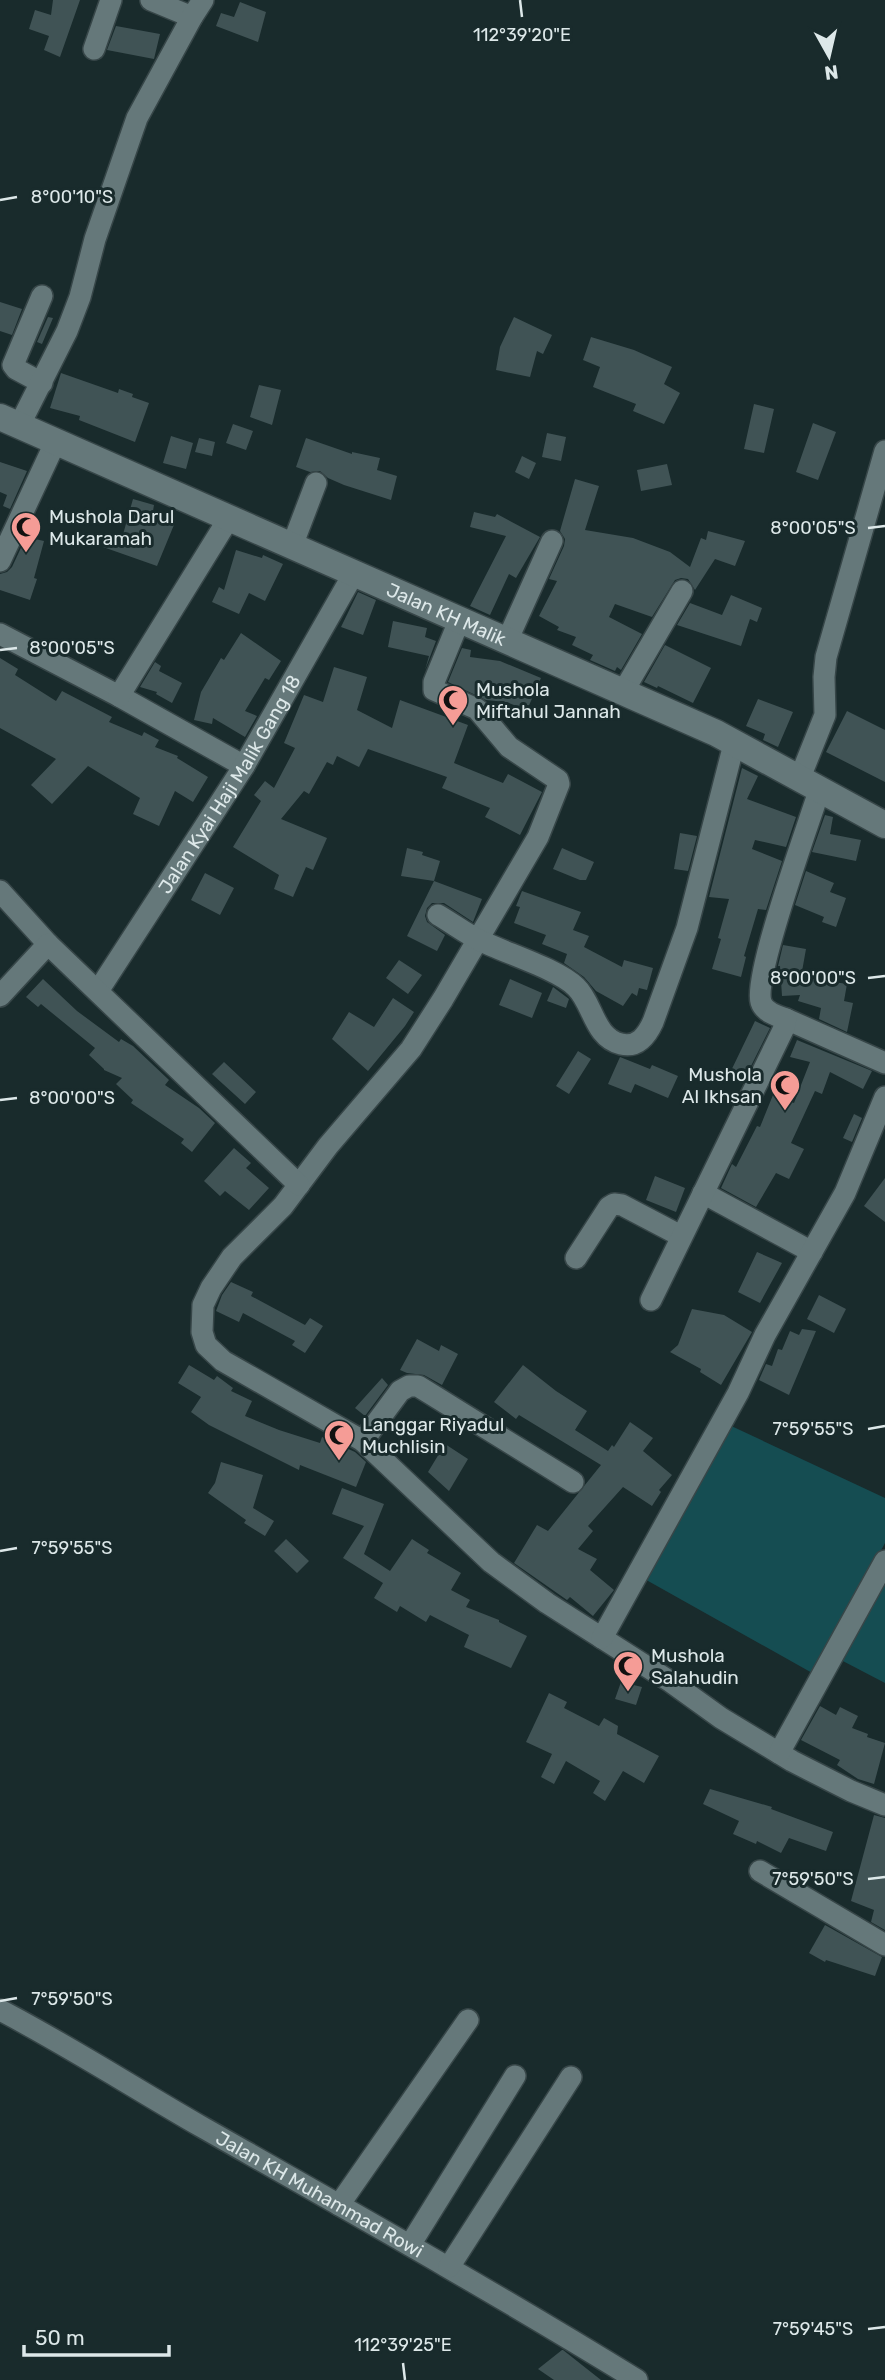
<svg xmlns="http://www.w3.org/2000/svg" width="885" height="2380" font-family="Rubik,sans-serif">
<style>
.green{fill:#154d52}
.building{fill:#405355}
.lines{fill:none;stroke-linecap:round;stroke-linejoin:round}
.minor-casing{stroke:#374648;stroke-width:24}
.tertiary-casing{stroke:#374648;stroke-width:29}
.minor{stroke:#65787a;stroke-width:21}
.tertiary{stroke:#65787a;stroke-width:26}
.ticks{fill:none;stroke:#dde8e9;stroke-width:2.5}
.labels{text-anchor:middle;stroke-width:6;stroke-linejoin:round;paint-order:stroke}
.poi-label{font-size:19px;fill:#dde8e9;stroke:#192b2c;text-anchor:start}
.street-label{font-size:19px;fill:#dde8e9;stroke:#192b2c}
.ticks-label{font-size:18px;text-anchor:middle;fill:#dde8e9;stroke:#192b2c;stroke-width:6;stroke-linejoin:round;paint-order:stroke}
</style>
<rect width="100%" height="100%" fill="#192b2c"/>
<path class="green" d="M727,1424L885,1498V1543L814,1674L641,1577Z
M885,1579V1683L839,1659Z"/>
<path class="building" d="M53,0H80L60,57L44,50L49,36L29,29L35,10L51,15Z
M240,2L266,12L258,42L216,26L221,13L234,17Z
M116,26L160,34L154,59L107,50Z
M0,302L22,309L12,335L0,331Z
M48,317L53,318L42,344L37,342Z
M514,317L552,335L543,354L537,351L530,377L496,370L500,347Z
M591,337L634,350L672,367L664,384L680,393L664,424L633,411L636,404L593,387L600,367L583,360Z
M61,373L118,393L119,389L133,394L132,397L149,403L135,442L79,420L80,416L50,408Z
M259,385L281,390L272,425L250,417Z
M754,404L774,409L764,453L744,449Z
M813,423L836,432L818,480L796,472Z
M233,424L253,431L246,450L226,443Z
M547,433L566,437L561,461L542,457Z
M171,436L193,443L186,469L163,463Z
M199,438L215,442L212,456L195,452Z
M306,438L352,454V452L380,458L377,470L397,476L391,500L344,485L328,478L320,471L310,472L296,467Z
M522,456L536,463L529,479L515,472Z
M0,462L27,471L10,509L3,506L7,495L0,492Z
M667,464L672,485L641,491L637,470Z
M575,479L599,486L585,530L633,538L670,552L690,567L701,538L706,540L708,531L745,541L735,566L715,559L695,590L688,579L681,578L675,580L652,617L615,604L609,617L642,634L621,670L617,667L615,671L590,660L593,655L572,645L576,637L557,630L559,627L539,616L557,581L549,579L564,546L565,539L560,531Z
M133,499L154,505L153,511L176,520L157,566L103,547L108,533L122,538Z
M474,512L495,517L497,514L540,537L516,578L509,574L490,615L470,606L506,536L470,527Z
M26,537L44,541L34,578L37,579L30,600L0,590V574L7,572L12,567Z
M236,550L262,558L263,555L283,564L265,601L249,593L239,614L212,602L219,587L224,590Z
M358,592L376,600L363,635L341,627Z
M731,595L762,608L757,622L750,619L741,646L677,625L690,603L722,615Z
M393,621L427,628L425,637L436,641L425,670L429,656L388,647Z
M241,633L281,661L269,680L265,678L245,711L257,716L245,737L213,718L212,724L194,720L201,692L221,658L224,660Z
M665,645L711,668L693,703L658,686L657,688L644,682Z
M462,648L471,650L470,657L500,661L541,678L527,710L506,702L486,700L448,682Z
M0,658L18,669L15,675L56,701L62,691L112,717L109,722L142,736L144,732L159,740L155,747L178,756L177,758L208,777L193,802L175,791L159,826L133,814L140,798L88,766L52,804L31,785L56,759L0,728Z
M155,662L161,666L159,671L182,683L172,703L156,694L157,692L140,687Z
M334,667L367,677L357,710L392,728L400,700L468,725L454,763L503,783L508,774L542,792L520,835L485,817L490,808L442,788L447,777L368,749L359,767L337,756L333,765L327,762L309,794L304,791L281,819L327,838L313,870L306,867L293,897L274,889L279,875L233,847L261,801L254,795L265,781L274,788L295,748L284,743L304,695L323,702Z
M758,699L793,712L778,747L763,740L765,734L746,726Z
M847,711L885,730V782L826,752Z
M742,768L758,776L747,799L796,817L786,847L755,840L752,849L782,861L766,910L758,909L744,956L746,957L741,977L712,969L721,939L718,938L729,899L709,897Z
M825,815L833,817L830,834L861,840L856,861L812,852Z
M680,833L697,836L688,871L674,869Z
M407,848L423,852L422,855L440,861L434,881L401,876Z
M562,848L594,862L586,880H580L553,869Z
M806,871L834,883L830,892L846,898L836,927L822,922L824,917L795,905Z
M205,873L234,888L220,915L191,900Z
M434,881L482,899L473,922L444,903H432L427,908L425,916L427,922L445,935L437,951L407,936Z
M522,891L581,912L573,930L589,936L584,947L622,967L624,960L653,968L647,990L639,988L637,996L632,993L623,1006L596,991L584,977L564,963L567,954L542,944L546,935L514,923L520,907L516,906Z
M783,945L806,949L801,977L847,984L844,1001L853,1003L847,1032L819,1019L821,1008L798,1001L800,995L782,996L780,966H778Z
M399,960L422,975L408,994L386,978Z
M43,979L77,1011L119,1042L121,1039L133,1046L169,1080L165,1085L199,1108L215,1123L192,1152L181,1143L184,1139L131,1103L133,1100L116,1084L122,1078L104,1070V1069L89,1055L95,1048L41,1004L38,1007L26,997Z
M510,979L542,993L532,1018L499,1005Z
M553,987L569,999L566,1008L547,1001Z
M393,998L414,1012L405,1026L368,1071L332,1039L349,1012L374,1027Z
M755,1021L770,1028L742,1084L728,1077Z
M797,1040L872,1071L863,1089L830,1072L822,1094L815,1091L791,1143L804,1149L789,1179L776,1173L756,1207L721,1188L732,1164L736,1167L757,1126L760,1127L773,1095L794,1103L810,1062L790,1057Z
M578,1051L591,1059L569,1094L556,1086Z
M620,1057L650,1069L652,1065L678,1076L668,1098L635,1084L631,1093L608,1084Z
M224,1062L256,1092L245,1104L212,1074Z
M854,1114L862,1118L852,1142L843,1138Z
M234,1148L251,1163L246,1168L269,1188L249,1210L225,1191L220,1196L204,1181Z
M655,1176L685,1188L676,1212L646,1200Z
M885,1178V1222L864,1206Z
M757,1252L782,1263L760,1303L738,1292Z
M231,1282L253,1292L251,1296L305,1325L310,1318L323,1326L305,1353L292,1345L295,1341L243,1313L239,1322L216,1311L222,1295Z
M819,1295L846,1309L834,1333L807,1319Z
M692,1309L724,1315L752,1332L721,1385L700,1372L701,1369L670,1352L678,1345Z
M802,1329L816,1331L789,1395L759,1380L766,1364L772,1366L778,1349L782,1350L790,1331L799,1335Z
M417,1339L439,1351L441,1345L458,1354L442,1385L424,1375L407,1373L400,1370Z
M189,1365L214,1380L217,1376L233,1388L231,1391L252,1401L245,1416L279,1430L320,1443L322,1437L355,1452L366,1462L356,1487L300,1465L299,1470L209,1425L191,1412L201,1397L178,1383Z
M523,1365L556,1391L587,1411L575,1430L608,1451L612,1445L614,1447L630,1422L653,1438L643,1451L672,1475L659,1490L661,1492L652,1506L623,1487L588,1526L593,1531L578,1549L597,1559L590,1570L614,1590L593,1616L570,1597L567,1600L514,1563L537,1525L548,1531L601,1465L519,1415L516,1419L494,1402Z
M382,1378L388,1385L365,1416L355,1408Z
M445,1444L468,1459L449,1491L428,1472Z
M221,1462L263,1475L253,1508L274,1521L265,1536L244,1523L246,1520L208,1493L215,1483Z
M342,1488L384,1504L364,1554L390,1571L412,1539L429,1550L427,1553L461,1573L451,1590L470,1600L466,1607L499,1620V1622L527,1636L511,1668L464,1647L469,1635L430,1615L426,1622L400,1606L397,1612L374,1598L383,1583L343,1558L364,1526L332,1514Z
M286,1539L309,1561L297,1573L274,1551Z
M621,1682L642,1687L636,1705L615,1699Z
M549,1693L567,1702L564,1708L599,1726L604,1718L618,1726L617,1734L659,1756L644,1783L623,1771L605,1801L593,1793L600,1781L566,1761L554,1784L541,1777L552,1754L526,1742Z
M820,1706L836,1715L840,1707L858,1716L852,1728L868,1734L867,1737L885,1743L874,1784L858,1779L837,1765L840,1760L801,1740Z
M710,1789L772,1807L771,1809L833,1832L826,1851L789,1838L781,1853L757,1841L756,1844L733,1834L739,1821L703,1804Z
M874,1815L885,1818V1930L871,1922L874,1910L851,1901Z
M825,1925L882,1957L875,1976L826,1960L825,1962L809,1953Z
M562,2350H563L601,2380H554L538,2369Z"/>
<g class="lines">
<g class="minor-casing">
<g id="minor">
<path d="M151,0L192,17"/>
<path d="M94,49L111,0"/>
<path d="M42,383L16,369L13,365L42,296"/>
<path d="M19,426L67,331L80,297L95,239L137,118L192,17L203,0"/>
<path d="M292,546L316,483"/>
<path d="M0,561L55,443"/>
<path d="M459,621L434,682V690L477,709L509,747L558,780L559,784L538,837L443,999L411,1049L328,1146L283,1206L232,1257L211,1288L203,1305L202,1332L206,1345L223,1361L363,1441L491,1562L547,1603L671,1682L721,1718L792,1761L851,1791L885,1805"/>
<path d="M0,634L119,696L244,766"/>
<path d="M507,641L552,541"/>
<path d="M623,692L682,591"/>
<path d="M119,696L229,518"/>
<path d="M799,780L825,715L824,677L826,657L885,451"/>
<path d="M0,891L48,944"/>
<path d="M438,915C452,923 465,933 479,940C505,953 558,969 576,987C593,1003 594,1038 621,1044C638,1048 647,1035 653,1022L687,928L734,744"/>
<path id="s1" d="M98,991L244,766L354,573"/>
<path d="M0,996L48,944L299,1185"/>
<path d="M786,1019L885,1063"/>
<path d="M703,1193L812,1252"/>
<path d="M576,1258L609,1207L614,1204L622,1205L681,1236"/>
<path d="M651,1300L784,1028L786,1019C777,1016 764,1012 761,1002C753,976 808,826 819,791"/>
<path d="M363,1441L400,1391L409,1386H418L573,1482"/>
<path d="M602,1638L738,1393L765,1335L845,1193L885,1097"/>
<path d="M779,1753L885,1561"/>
<path d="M760,1871L885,1945"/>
<path id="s2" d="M0,2010C69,2046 134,2088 202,2127C348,2210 494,2292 637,2380"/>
<path d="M339,2205L468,2020"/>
<path d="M410,2245L515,2076"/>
<path d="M449,2267L571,2077"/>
</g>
</g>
<g class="tertiary-casing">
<g id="tertiary">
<path id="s3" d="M0,417L716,733L885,825"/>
</g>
</g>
<use href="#minor" class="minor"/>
<use href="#tertiary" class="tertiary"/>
</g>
<path class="ticks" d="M520,0L522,17M0,200L17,197M868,528L885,526M0,650L17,648M868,978L885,976M0,1100L17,1098M868,1429L885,1426M0,1551L17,1548M868,1879L885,1877M0,2001L17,1998M868,2329L885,2327M403,2363L405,2380"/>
<defs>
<g id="mosque-pin" transform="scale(1.575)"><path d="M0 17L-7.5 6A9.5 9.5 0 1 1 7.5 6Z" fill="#f59c96" stroke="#192b2c"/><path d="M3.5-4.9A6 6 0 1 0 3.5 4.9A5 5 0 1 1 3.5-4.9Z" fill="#111"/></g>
</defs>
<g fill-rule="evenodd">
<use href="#mosque-pin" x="26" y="527"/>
<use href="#mosque-pin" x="453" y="700"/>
<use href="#mosque-pin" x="785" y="1085"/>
<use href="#mosque-pin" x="339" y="1435"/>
<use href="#mosque-pin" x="628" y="1666"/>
</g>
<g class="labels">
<g class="poi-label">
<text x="49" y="523">Mushola Darul<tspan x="49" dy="22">Mukaramah</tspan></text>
<text x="476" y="696">Mushola<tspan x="476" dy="22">Miftahul Jannah</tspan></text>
<text x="762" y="1081" text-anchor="end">Mushola<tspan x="762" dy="22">Al Ikhsan</tspan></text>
<text x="362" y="1431">Langgar Riyadul<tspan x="362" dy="22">Muchlisin</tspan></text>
<text x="651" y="1662">Mushola<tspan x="651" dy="22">Salahudin</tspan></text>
</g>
<g class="street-label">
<text dy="7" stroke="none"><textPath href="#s3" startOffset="488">Jalan KH Malik</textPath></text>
<text dy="7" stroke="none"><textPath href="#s1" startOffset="245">Jalan Kyai Haji Malik Gang 18</textPath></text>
<text dy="7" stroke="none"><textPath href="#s2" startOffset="369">Jalan KH Muhammad Rowi</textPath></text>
</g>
</g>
<g class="ticks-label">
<text x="522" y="41">112°39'20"E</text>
<text x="72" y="203">8°00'10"S</text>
<text x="813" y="534">8°00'05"S</text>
<text x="72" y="654">8°00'05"S</text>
<text x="813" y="984">8°00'00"S</text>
<text x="72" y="1104">8°00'00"S</text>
<text x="813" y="1435">7°59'55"S</text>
<text x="72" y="1554">7°59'55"S</text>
<text x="813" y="1885">7°59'50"S</text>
<text x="72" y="2005">7°59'50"S</text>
<text x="813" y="2335">7°59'45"S</text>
<text x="403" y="2351">112°39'25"E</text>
</g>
<g transform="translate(829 56) rotate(172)" stroke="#192b2c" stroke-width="5" paint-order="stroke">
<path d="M0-5L12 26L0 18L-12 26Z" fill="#dde8e9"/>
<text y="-10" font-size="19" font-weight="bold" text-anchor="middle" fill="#dde8e9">N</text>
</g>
<path d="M24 2345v10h145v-10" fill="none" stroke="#dde8e9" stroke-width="3.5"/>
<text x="35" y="2345" font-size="21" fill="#dde8e9" stroke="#192b2c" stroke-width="5" paint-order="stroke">50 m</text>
</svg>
